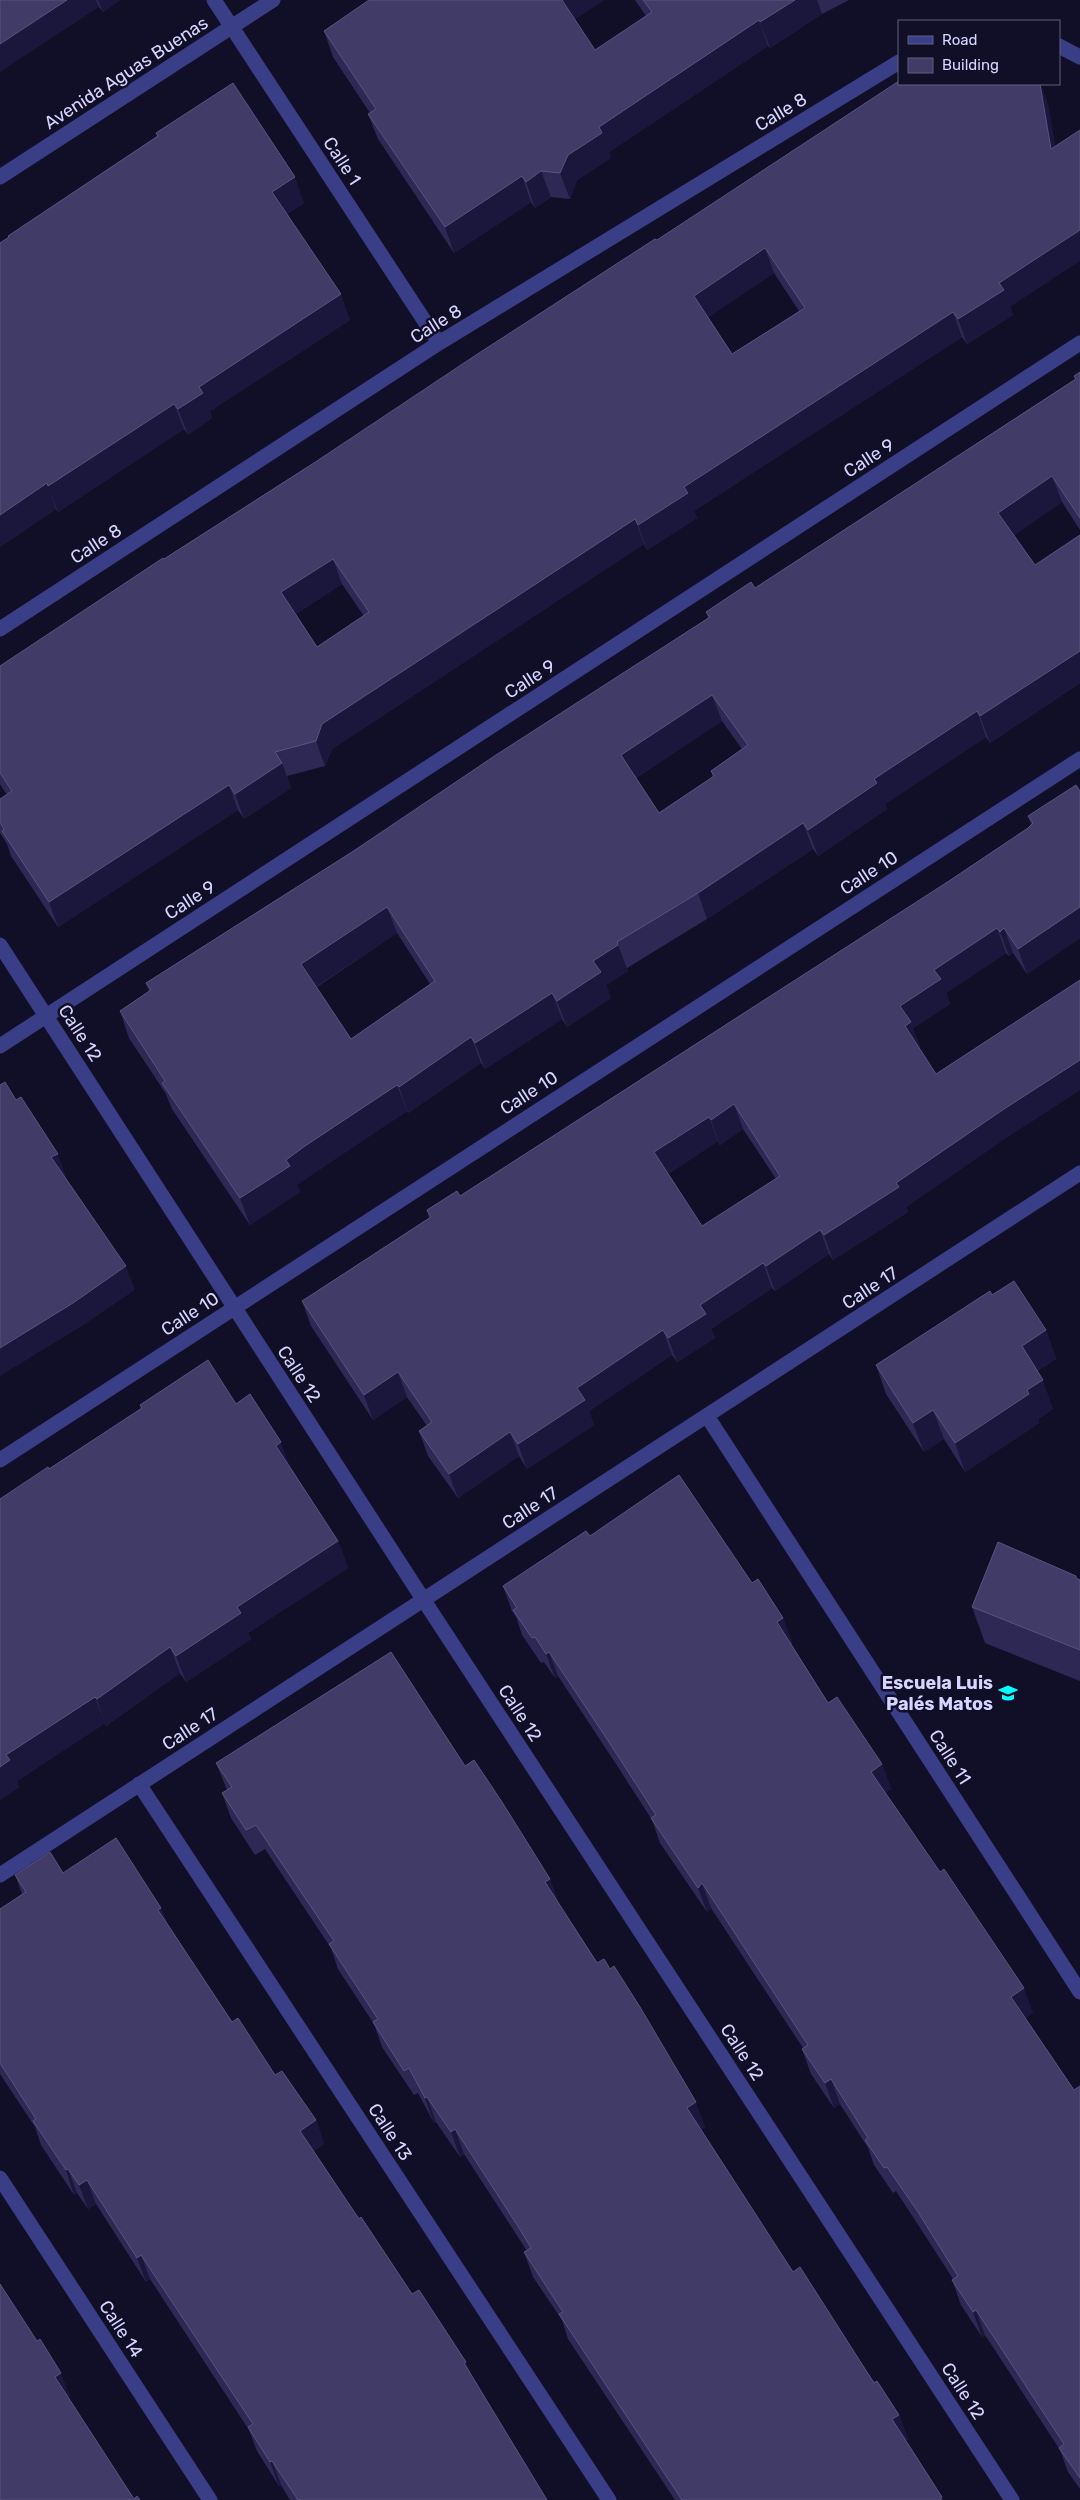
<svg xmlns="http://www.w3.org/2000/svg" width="1080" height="2500" font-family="Rubik,sans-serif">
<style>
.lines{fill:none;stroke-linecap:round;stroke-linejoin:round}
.minor{stroke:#3a3e86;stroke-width:15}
.wall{fill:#2e2855;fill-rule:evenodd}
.shaded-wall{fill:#1b163b}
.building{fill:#403b67;stroke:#58537f;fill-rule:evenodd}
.labels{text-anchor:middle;stroke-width:5;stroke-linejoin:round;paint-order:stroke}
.street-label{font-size:18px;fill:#d7d5ff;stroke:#110f27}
.poi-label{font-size:18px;font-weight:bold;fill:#d7d5ff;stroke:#110f27;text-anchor:end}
</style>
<rect width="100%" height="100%" fill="#110f27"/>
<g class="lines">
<path class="minor" d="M214,0L439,343
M1059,46L1080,57
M0,177L273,0
M0,629L439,343L899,62
M0,945L423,1599L1012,2500
M0,1046L1080,343
M707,1416L1080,1992
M0,1460L1080,759
M139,1784L609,2500
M0,1875L1080,1173
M0,2178L210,2500"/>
</g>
<path class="wall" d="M0,0H120L103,12L99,7Z
M369,0H604L575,19L595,50L646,16L635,0H849L822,14L770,48L768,46L609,152L611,158L577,180L570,199L551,197L535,208L531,202L454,253L378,139L368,114L370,113L333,57L324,31Z
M1048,104L1055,146L1010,307L1013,315L967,344L962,337L694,511L697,518L647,550L644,544L332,749L325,766L287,776L291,788L244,819L238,810L58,927L11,856L7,844L0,833V799L7,795L0,784V666L164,559L317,461L657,240ZM774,273L799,311L732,354L708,317ZM342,584L364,616L317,647L296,614Z
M156,133L304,203L287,214L350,320L210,411L212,418L188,435L184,429L58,512L56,509L0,547V243L8,238V236L157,136Z
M1080,372V530L1062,502L1014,535L1035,565L1080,535V683L990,743L986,737L885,804L887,809L818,856L813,849L707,919L627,968L628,971L606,985L611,998L567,1027L562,1019L485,1069L481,1063L408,1113L407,1111L314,1173L297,1185L300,1192L250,1225L172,1109L166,1094L129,1038L120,1011L149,992L146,983L352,852L708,618L706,612L755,588L1075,379L1074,376ZM722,721L742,749L711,771L713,777L659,813L636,778ZM397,933L430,984L351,1039L317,987Z
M1080,791V938L1027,974L1013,953L1009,956L1006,953L946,993L950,1004L913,1028L920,1047L919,1048L936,1074L1080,980V1090L1010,1135L906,1207L908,1212L833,1260L829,1254L775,1291L772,1288L711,1329L715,1338L677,1362L672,1355L589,1411L594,1425L527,1469L519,1456L458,1498L428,1456L419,1431L427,1426L407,1397L373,1420L311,1326L302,1301L429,1218L427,1210L460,1196L949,881L1028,828L1031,824L1028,816ZM743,1129L776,1179L702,1226L668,1174L718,1141L720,1145Z
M992,1295L1046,1330L1056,1359L1037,1371L1053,1409L1038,1419L1039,1423L965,1472L944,1439L924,1452L886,1394L876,1365Z
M236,1404L291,1468L338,1541L348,1568L248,1633L251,1639L186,1682L180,1673L106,1726L105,1723L17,1781L19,1787L0,1800V1499L49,1469L141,1409L140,1405Z
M590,1536L752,1583L783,1618L792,1643L791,1644L828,1703L882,1764L891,1789L885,1793L1033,2013L1025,2018L1074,2090L1080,2086V2489L1068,2472L1060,2450L985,2335L982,2337L961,2305L952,2280L953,2279L926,2237L896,2191L893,2193L874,2165L868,2148L840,2104L834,2108L811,2074L802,2049L803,2048L711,1908L707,1912L660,1843L652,1820L616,1764L558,1676L555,1678L544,1662L541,1663L522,1635L516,1617L512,1611L503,1586Z
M1077,1579L1080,1580V1681L985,1643L972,1607Z
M216,1763L465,1766L550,1879L558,1902L705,2127L701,2130L793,2272L899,2415L908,2439L906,2441L942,2497L943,2500H675L568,2339L562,2320L533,2277L524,2252L527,2251L464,2154L460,2157L436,2122L434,2123L418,2093L414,2095L382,2047L374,2024L338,1969L331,1948L265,1849L255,1855L231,1818L222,1793L227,1790Z
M63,1873L161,1908L167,1923L232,2022L275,2075L316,2120L324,2144L314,2151L359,2219L412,2294L466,2362L472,2377L547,2500H290L281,2485L279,2486L257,2451L249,2430L150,2279L146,2282L96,2204L88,2209L77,2193L74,2195L41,2145L35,2127L0,2074V1909L22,1894L15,1875Z"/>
<path class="shaded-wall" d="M67,0H96L99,7L0,72V44Z
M98,0H120L103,12Z
M561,0H604L569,23Z
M795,0H817L822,14L770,48L760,22Z
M759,20L768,46L609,152L611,158L577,180L570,199L560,173L568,155L599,127Z
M1040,84H1041L1048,104L1060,174L1051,149Z
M541,171L551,197L535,208L526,182Z
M522,176L531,202L454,253L445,227Z
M295,177L304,203L282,218L272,192Z
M1080,230V261L1010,307L1013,315L967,344L958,319L999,283Z
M765,248L774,273L703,321L694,296Z
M341,294L350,320L210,411L212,418L188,435L178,409L199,387Z
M953,312L962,337L694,511L697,518L647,550L638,525L684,487Z
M174,404L184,429L58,512L48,486Z
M1052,476L1062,502L1008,540L998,513Z
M47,483L56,509L0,547V515Z
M635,519L644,544L332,749L325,766L316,741L322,724Z
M333,559L342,584L291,617L281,592Z
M1080,651V683L990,743L980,716Z
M712,695L722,721L631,781L621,755Z
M977,711L986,737L885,804L887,809L818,856L808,830L874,779Z
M282,763L291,788L244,819L235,794Z
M229,785L238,810L58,927L49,902Z
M803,823L813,849L707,919L698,893Z
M387,907L397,933L311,990L301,964Z
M1080,907V938L1027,974L1018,949Z
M997,928L1006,953L946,993L950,1004L913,1028L920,1047L914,1051L905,1026L900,1006L934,970Z
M1004,928L1013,953L1009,956L1000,932Z
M618,945L628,971L606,985L611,998L567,1027L557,1001L593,961Z
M552,993L562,1019L485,1069L475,1043Z
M471,1037L481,1063L408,1113L399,1087Z
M1080,1060V1090L1010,1135L906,1207L908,1212L833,1260L824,1235L896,1183L1001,1111Z
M397,1085L407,1111L297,1185L300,1192L250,1225L240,1198L286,1160L305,1146Z
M734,1104L743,1129L720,1145L711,1120Z
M709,1117L718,1141L663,1177L654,1152Z
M58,1154L66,1177L60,1181L51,1157Z
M820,1230L829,1254L775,1291L766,1266Z
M763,1263L772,1288L711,1329L715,1338L677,1362L668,1338L700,1305Z
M126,1266L135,1290L82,1326L0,1376V1348Z
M663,1330L672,1355L589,1411L594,1425L527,1469L518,1444L577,1388Z
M1046,1330L1056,1359L1032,1374L1022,1346Z
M398,1372L407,1397L373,1420L364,1395Z
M1043,1380L1053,1409L1038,1419L1039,1423L965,1472L955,1443L1027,1390Z
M933,1410L944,1439L924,1452L913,1423Z
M510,1432L519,1456L458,1498L449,1474Z
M281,1442L291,1469L276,1446Z
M338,1541L348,1568L248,1633L251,1639L186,1682L176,1656L237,1607Z
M783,1618L792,1643L786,1647L777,1622Z
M170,1647L180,1673L106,1726L97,1699Z
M549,1652L558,1676L555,1678L546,1654Z
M95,1697L105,1723L17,1781L19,1787L0,1800V1767L6,1755Z
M882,1764L891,1789L880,1797L871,1772Z
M550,1879L559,1903L545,1882Z
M702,1883L711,1908L707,1912L698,1888Z
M161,1908L170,1933L158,1910Z
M1024,1988L1033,2013L1020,2022L1011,1997Z
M831,2079L840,2104L834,2108L825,2083Z
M427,2097L436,2122L434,2123L425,2098Z
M696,2102L705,2127L696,2133L687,2108Z
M316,2120L324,2144L308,2155L300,2131Z
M455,2129L464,2154L460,2157L451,2132Z
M68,2169L77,2193L74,2195L66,2170Z
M87,2180L96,2204L88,2209L79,2185Z
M141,2255L150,2279L146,2282L137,2258Z
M976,2310L985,2335L982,2337L973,2312Z
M466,2362L475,2386L464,2363Z
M61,2373L70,2396L64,2400L55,2377Z
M899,2415L908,2439L901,2444L892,2419Z
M272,2461L281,2485L279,2486L270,2462Z"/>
<path class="building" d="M0,0H67L0,44Z
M369,0H562L595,50L652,12L643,0H795L760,22L759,20L599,127L602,133L568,155L560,173L541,171L526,182L522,176L445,227L368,114L376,109L324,31Z
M899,81V84H1040L1051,149L1080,130V230L999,283L1004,290L958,319L953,312L684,487L688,493L638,525L635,519L322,724L316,741L275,752L282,763L235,794L229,785L49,902L2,831L4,829L0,822V799L12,791L0,773V666L163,558L164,559L317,461L476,355L655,239L657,240ZM765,248L805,308L732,354L694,296ZM333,559L369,612L317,647L281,592Z
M233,83L295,177L272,192L341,294L199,387L203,393L178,409L174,404L48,486L47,483L0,515V243L9,237L8,236L158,136L156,133Z
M1080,372V518L1052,476L998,513L1035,565L1080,535V651L980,716L977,711L874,779L877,783L808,830L803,823L698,893L617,942L618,945L593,961L601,972L557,1001L552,993L475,1043L471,1037L399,1087L397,1085L305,1146L286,1160L290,1166L240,1198L162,1083L165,1081L120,1011L151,990L146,983L352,852L496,755L710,617L706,612L751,582L755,588L1076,379L1074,376ZM712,695L748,745L711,771L714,776L659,813L621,755ZM387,907L435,981L351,1039L301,964Z
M1076,785L1080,791V907L1018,949L1004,928L1000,932L997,928L934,970L941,979L900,1006L911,1022L905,1026L936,1074L1080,980V1060L1001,1111L896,1183L899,1187L824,1235L820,1230L766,1266L763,1263L700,1305L706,1314L668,1338L663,1330L577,1388L585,1400L518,1444L510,1432L449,1474L419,1431L432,1422L398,1372L364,1395L302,1301L431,1217L427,1210L457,1191L460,1196L949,881L1028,828L1033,823L1028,816ZM734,1104L780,1176L702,1226L654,1152L709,1117L711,1120Z
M5,1082L16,1100L21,1097L58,1154L51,1157L126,1266L73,1303L0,1348V1085Z
M1014,1281L1046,1330L1022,1346L1043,1380L1027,1390L1029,1394L955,1443L933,1410L913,1423L876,1365L990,1291L992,1295Z
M208,1360L236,1404L250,1394L281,1442L276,1446L338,1541L237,1607L241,1613L176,1656L170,1647L97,1699L95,1697L6,1755L10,1760L0,1767V1499L48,1467L49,1469L142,1408L140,1405Z
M679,1475L752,1583L758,1579L783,1618L777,1622L828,1703L837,1697L882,1764L871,1772L940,1872L944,1869L1024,1988L1011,1997L1074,2090L1080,2086V2478L1059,2448L1064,2444L976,2310L973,2312L952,2280L958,2276L918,2212L887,2167L884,2168L865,2140L868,2138L831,2079L825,2083L802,2049L808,2045L702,1883L698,1888L651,1818L656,1815L607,1739L549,1652L546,1654L535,1637L532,1638L513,1610L517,1608L503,1586L586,1531L590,1536Z
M998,1542L1076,1576V1578L1080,1580V1650L972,1607Z
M391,1652L465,1766L474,1760L502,1802L550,1879L545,1882L597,1963L604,1959L610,1969L614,1966L640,2007L696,2102L687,2108L793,2272L800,2267L874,2383L877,2381L899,2415L892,2419L942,2497L940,2498L941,2500H682L559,2314L563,2312L524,2252L531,2248L521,2231L455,2129L451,2132L427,2097L425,2098L409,2068L404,2071L373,2022L378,2019L329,1944L334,1941L256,1825L246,1830L222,1793L232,1787L216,1763Z
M116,1838L161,1908L158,1910L232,2022L238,2018L275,2075L282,2071L316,2120L300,2131L359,2219L361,2217L412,2294L419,2290L466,2362L464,2363L547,2500H298L272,2461L270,2462L248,2427L253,2424L141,2255L137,2258L87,2180L79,2185L68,2169L66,2170L33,2121L36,2119L0,2063V1909L26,1892L15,1875L50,1852L63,1873Z
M0,2284L37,2341L40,2339L61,2373L55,2377L134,2499L137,2496L140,2500H0Z"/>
<defs>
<g id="school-bare" transform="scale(1.5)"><path d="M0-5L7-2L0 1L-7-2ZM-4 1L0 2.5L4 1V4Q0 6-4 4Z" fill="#01fbff" stroke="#110f27" stroke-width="2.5" paint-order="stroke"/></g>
</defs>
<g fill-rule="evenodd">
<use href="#school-bare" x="1008" y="1693"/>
</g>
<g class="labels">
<g class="street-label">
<text transform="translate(126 73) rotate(-33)" y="6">Avenida Aguas Buenas</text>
<text transform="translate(781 112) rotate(-31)" y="6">Calle 8</text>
<text transform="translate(342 161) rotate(57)" y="6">Calle 1</text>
<text transform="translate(436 324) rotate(-32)" y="6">Calle 8</text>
<text transform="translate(869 458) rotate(-33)" y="6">Calle 9</text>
<text transform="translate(96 544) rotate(-33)" y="6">Calle 8</text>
<text transform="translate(530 679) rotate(-33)" y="6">Calle 9</text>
<text transform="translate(869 873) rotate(-33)" y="6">Calle 10</text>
<text transform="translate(190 900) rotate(-33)" y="6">Calle 9</text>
<text transform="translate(80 1033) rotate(57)" y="6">Calle 12</text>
<text transform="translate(529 1093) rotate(-33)" y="6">Calle 10</text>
<text transform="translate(870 1288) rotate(-33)" y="6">Calle 17</text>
<text transform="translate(190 1314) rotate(-33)" y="6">Calle 10</text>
<text transform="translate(299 1374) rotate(57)" y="6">Calle 12</text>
<text transform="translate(530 1508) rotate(-33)" y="6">Calle 17</text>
<text transform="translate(520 1713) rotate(57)" y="6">Calle 12</text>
<text transform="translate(190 1729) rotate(-33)" y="6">Calle 17</text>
<text transform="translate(950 1757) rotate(57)" y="6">Calle 11</text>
<text transform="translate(742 2052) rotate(57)" y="6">Calle 12</text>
<text transform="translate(390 2132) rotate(57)" y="6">Calle 13</text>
<text transform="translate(121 2329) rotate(57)" y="6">Calle 14</text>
<text transform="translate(963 2391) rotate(57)" y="6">Calle 12</text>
</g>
<g class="poi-label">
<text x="993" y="1689">Escuela Luis<tspan x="993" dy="21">Palés Matos</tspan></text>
</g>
</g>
<rect x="898" y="20" width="162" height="65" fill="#110f27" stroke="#605e7d"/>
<rect x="908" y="36" width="25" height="8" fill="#3a3e86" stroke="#605e7d"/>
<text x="942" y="45" font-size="15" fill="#d7d5ff">Road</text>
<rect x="908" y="58" width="25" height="15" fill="#403b67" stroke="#605e7d"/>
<text x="942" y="70" font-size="15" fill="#d7d5ff">Building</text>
</svg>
